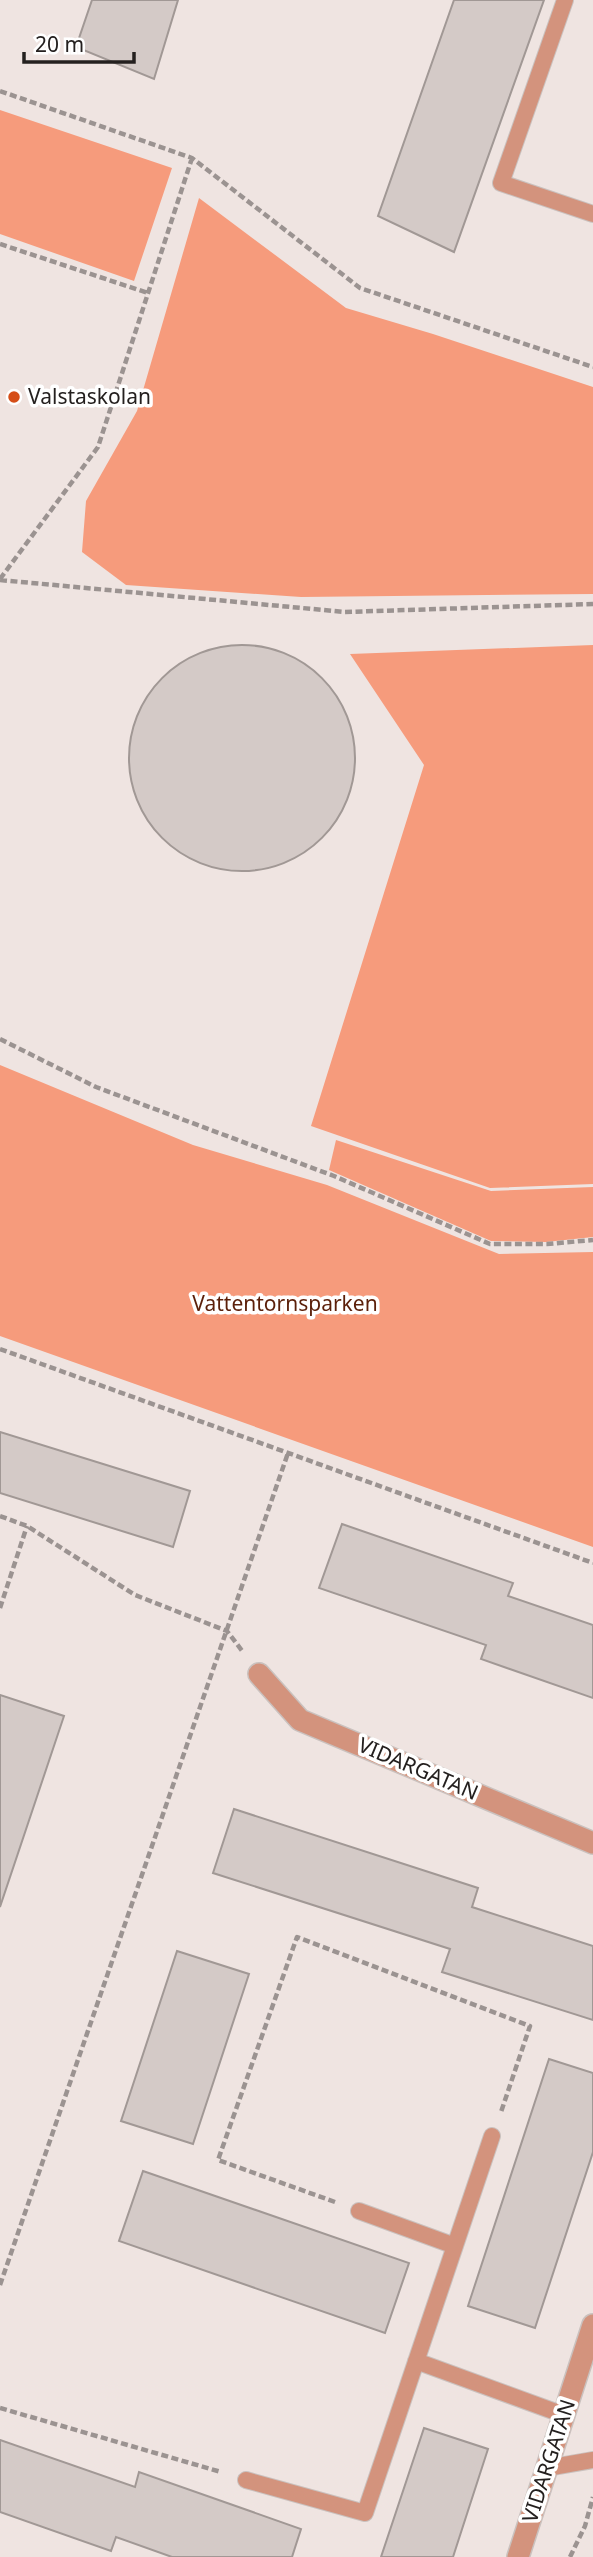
<svg xmlns="http://www.w3.org/2000/svg" width="593" height="2557" font-family="'Noto Sans',sans-serif">
<style>
.green{fill:#f69b7c}
.building{fill:#d4cac7;stroke:#a19895;stroke-width:2}
.lines{fill:none;stroke-linecap:round;stroke-linejoin:round}
.lane-casing{stroke:#cac1be;stroke-width:18}
.street-casing{stroke:#cac1be;stroke-width:24}
.path{stroke:#9b9391;stroke-width:4.5;stroke-dasharray:7 3.5;stroke-linecap:butt}
.lane{stroke:#d3937d;stroke-width:16}
.street{stroke:#d3937d;stroke-width:21}
.poi-dot{fill:#d54e18;stroke:#fff;stroke-width:2.5}
.labels{text-anchor:middle;stroke-width:7;stroke-linejoin:round;paint-order:stroke}
.poi-label{font-size:21px;fill:#24201f;stroke:#fff;text-anchor:start}
.park-label{font-size:21px;fill:#5b1f09;stroke:#fff}
.street-label{font-size:21px;fill:#24201f;stroke:#fff}
</style>
<rect width="100%" height="100%" fill="#efe4e1"/>
<path class="green" d="M0,110L172,168L134,281L0,234Z
M199,198L346,308L433,334L593,387V594L301,597L126,585L82,552L86,501L137,411Z
M593,645V1184L490,1188L311,1126L424,765L350,654Z
M0,1065L193,1145L327,1185L499,1254L593,1252V1547L0,1336Z
M336,1140L491,1191L593,1187V1237L546,1242L491,1241L329,1170Z"/>
<path class="building" d="M92,0H178L154,79L76,47Z
M454,0H544L454,252L378,216Z
M129 758a113 113 0 1 1 226 0a113 113 0 1 1-226 0Z
M0,1432L190,1491L173,1547L0,1493Z
M342,1524L513,1583L508,1596L593,1625V1698L481,1659L486,1645L319,1588Z
M0,1695L64,1716L0,1907Z
M234,1809L478,1888L472,1907L593,1946V2020L442,1972L450,1949L213,1873Z
M177,1951L249,1974L193,2144L121,2121Z
M549,2059L593,2073V2152L535,2328L468,2306Z
M143,2171L409,2263L385,2333L119,2241Z
M424,2428L488,2449L453,2557H381Z
M0,2440L135,2487L139,2472L301,2529L292,2557H172L116,2537L111,2551L0,2512Z"/>
<g class="lines">
<g class="lane-casing">
<path id="lane" d="M565,0L501,183L593,214
M359,2211L455,2246
M416,2361L564,2415
M547,2468L593,2460
M246,2480L365,2513L492,2136"/>
</g>
<g class="street-casing">
<path id="street" d="M259,1674L300,1720L593,1843
M518,2557L593,2325"/>
</g>
<path class="path" d="M0,91L192,158L360,288L593,367
M0,244L148,293
M0,579L98,447L192,158
M0,580L345,612L593,604
M0,1039L96,1087L334,1176L490,1244H547L593,1240
M0,1349L593,1563
M0,1516L27,1526L135,1595L227,1631L243,1652
M0,1608L27,1526
M335,2202L218,2160L297,1937L530,2026L501,2112
M0,2285L288,1453
M0,2408L221,2472
M570,2557L585,2526L593,2497"/>
<use href="#lane" class="lane"/>
<use href="#street" class="street"/>
</g>
<circle class="poi-dot" cx="14" cy="397" r="7"/>
<g class="labels">
<g class="poi-label">
<text x="28" y="404">Valstaskolan</text>
</g>
<g class="park-label">
<text x="285" y="1311">Vattentornsparken</text>
</g>
<g class="street-label">
<text transform="translate(418 1769) rotate(23)" y="7">VIDARGATAN</text>
<text transform="translate(549 2461) rotate(-72)" y="7">VIDARGATAN</text>
</g>
</g>
<path d="M24 52v10h110v-10" fill="none" stroke="#24201f" stroke-width="3.5"/>
<text x="35" y="52" font-size="21" fill="#24201f" stroke="#ffffff" stroke-width="5" paint-order="stroke">20 m</text>
</svg>
